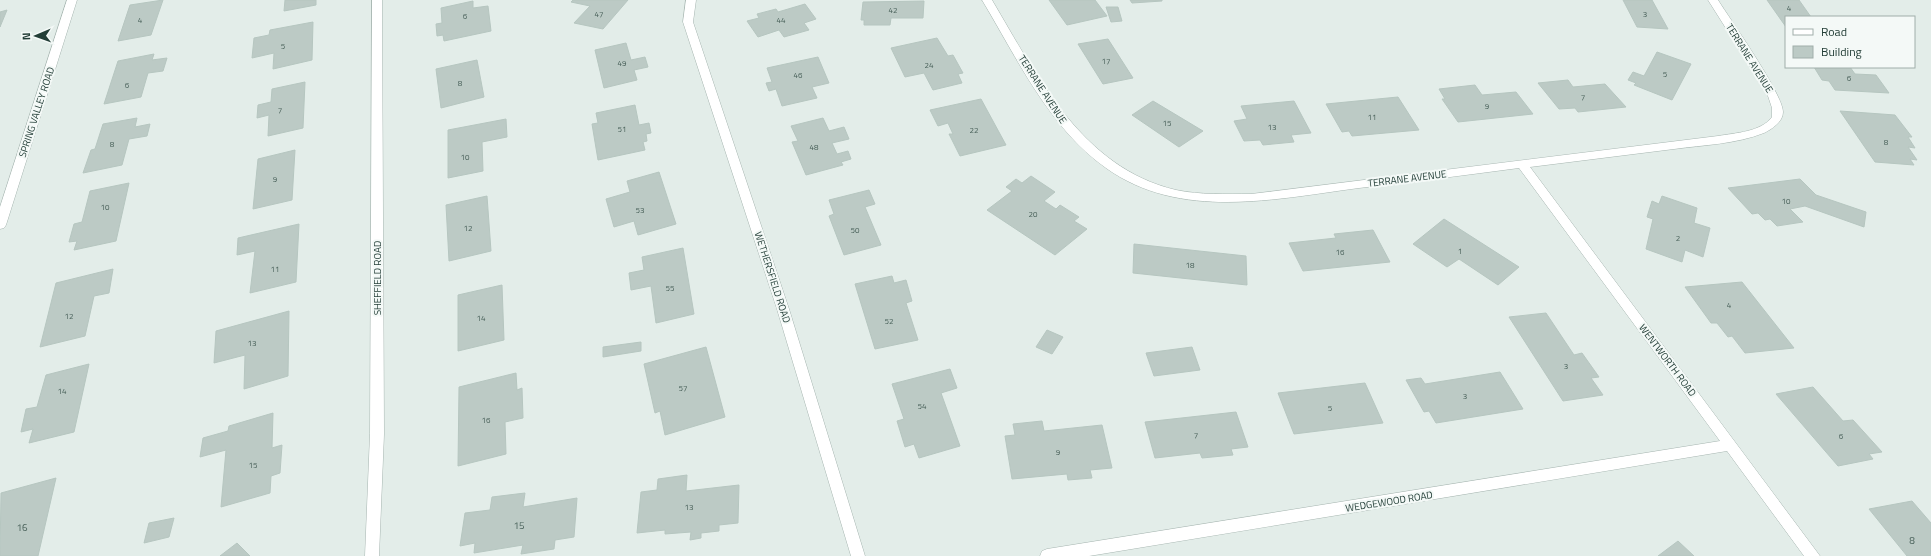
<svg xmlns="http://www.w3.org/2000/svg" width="1931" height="556" font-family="'Titillium Web',sans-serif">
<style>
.building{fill:#bccac5;stroke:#b6c6c0}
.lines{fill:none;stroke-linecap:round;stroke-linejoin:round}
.street-casing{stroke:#a6b5b0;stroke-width:1}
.street{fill:#fff;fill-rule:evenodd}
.labels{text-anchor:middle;stroke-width:4;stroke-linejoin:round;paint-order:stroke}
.number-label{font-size:8px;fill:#49615a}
.street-label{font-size:10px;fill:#233e37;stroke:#f4f9f7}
.near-number-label{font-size:10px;fill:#49615a}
</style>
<rect width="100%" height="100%" fill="#e3ede9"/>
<path class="building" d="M163,0L151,35L118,41L130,5Z
M285,0H316V5L284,11Z
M573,0H628L603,29L574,23L590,6L571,2Z
M1049,0H1095L1107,16L1067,25Z
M1130,0H1162V1L1132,3Z
M1623,0H1652L1668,29L1637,27Z
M1767,0H1799L1811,17H1786V27Z
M473,1V8L488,6L491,31L444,41L443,35L437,36L436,24L442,23L441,8Z
M924,1L923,18H891L890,25H864V20H861L863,2Z
M805,4L816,19L804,23L809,30L784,37L779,30L758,37L747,21L759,18L757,14L776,9L778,12Z
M1106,7H1118L1122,21L1111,22Z
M7,10L0,27V12Z
M313,22L312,60L273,69L274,53L252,58L254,38L269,35L270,30Z
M937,38L948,56L953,55L963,73L958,74L962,83L933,90L924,73L905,77L891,48Z
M1108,39L1133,78L1103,84L1078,44Z
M626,43L631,60L645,57L648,67L634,70L637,80L604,88L595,50Z
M1657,52L1691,64L1672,100L1634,85L1636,83L1628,80L1633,72L1644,76Z
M154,54L152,60L167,58L163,71L148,73L141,97L104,104L118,61Z
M818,57L829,83L812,87L817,98L782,106L776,89L769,91L766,83L772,82L767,68Z
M477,60L484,97L441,108L436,69Z
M1814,67H1850L1855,74L1876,75L1889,93L1835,90L1829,81L1822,80Z
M1568,80L1573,87L1605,84L1626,107L1578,112L1575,108L1559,109L1538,83Z
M305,82L303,128L268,136L269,115L257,118L258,105L271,102L272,89Z
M1475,85L1482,95L1516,92L1533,114L1458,122L1442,99H1445L1439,89Z
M1398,97L1419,130L1352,136L1349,131L1342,132L1326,104Z
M981,99L1006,145L960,156L949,134H953L948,123L938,126L930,110Z
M1153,101L1203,131L1179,147L1132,115Z
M1294,101L1311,133L1291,135L1294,142L1263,145L1260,140L1244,141L1234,121L1247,119L1241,106Z
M635,105L639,125L649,123L651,133L646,134L647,141L643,142L645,150L598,160L592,124L598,123L596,113Z
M1840,111L1895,115L1912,137H1908L1915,148L1908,147L1917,160L1910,159L1914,165L1875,162Z
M137,118L135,127L150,124L147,136L129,139L122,165L83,173L91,150L95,149L103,124Z
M823,118L829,131L844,127L849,139L832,143L837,154L848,151L851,159L841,162L843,165L806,175L792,142L798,141L791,126Z
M506,119L507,137L482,142L483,171L448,178V130Z
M295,150L292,200L253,209L258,159Z
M659,172L676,224L638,235L634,221L614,227L606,199L630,192L627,181Z
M1031,176L1055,192L1044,201L1056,209L1060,205L1079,217L1074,221L1087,229L1055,255L987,210L1012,191L1006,187L1016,179L1022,183Z
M1800,179L1816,195L1866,212L1864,227L1805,206L1790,209L1803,222L1777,226L1770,219L1765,220L1758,213L1752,214L1728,188Z
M129,183L116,241L74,250L77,241L69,242L74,224L82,222L90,191Z
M869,190L875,204L865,207L881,245L844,255L829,216L834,214L829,200Z
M487,196L491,251L449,261L446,205Z
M1662,196L1697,208L1694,223L1710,228L1703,257L1685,250L1682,262L1646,249L1653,219L1647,217L1652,201L1659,204Z
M1444,219L1519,267L1498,285L1459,259L1447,267L1413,244Z
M299,224L296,282L250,293L255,251L237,255L238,238Z
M1373,230L1390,262L1303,271L1289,243L1336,238L1334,234Z
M1134,244L1246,256L1247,285L1133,273Z
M683,248L694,314L656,323L651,286L631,290L629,273L644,270L642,257Z
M113,269L109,293L94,296L85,336L40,347L56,283Z
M892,276L894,283L906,280L912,301L906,303L918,340L875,349L855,284Z
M1742,282L1794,348L1745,353L1732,336L1728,337L1717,323H1711L1685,287Z
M502,285L504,340L458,351V295Z
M289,311L288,376L244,389L245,355L214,363L216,331Z
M1546,313L1574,355L1582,353L1599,377L1591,378L1603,395L1563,401L1509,317Z
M1047,330L1063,337L1052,354L1036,347Z
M641,342V351L603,357V347Z
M706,347L725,417L665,435L660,411L655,413L644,364Z
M1192,347L1200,370L1154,376L1146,353Z
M89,364L74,432L29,443L33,429L21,432L26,409L37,407L46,375Z
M950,369L957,388L941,393L960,446L919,458L914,444L905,447L897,421L904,419L892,384Z
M1500,372L1523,409L1436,423L1429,411L1424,412L1406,380L1421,378L1425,384Z
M516,373L517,390L522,388L523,418L505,422L506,454L458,466L459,387Z
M1365,383L1383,423L1294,434L1278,393Z
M1813,387L1843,421L1853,420L1882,452L1869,454L1873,459L1838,466L1776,394Z
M1236,412L1248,447L1231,449L1233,455L1202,458L1200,453L1155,458L1145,422Z
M273,413L272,448L282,445L280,473L271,476L270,493L221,507L226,450L200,457L203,438L228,431L229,426Z
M1042,421L1044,431L1102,425L1112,468L1090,470L1092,478L1068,480L1067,474L1012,479L1005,436L1015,435L1013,424Z
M687,475L686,491L739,485L738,523L719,525V531L701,533V538L690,540L691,532L665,534V530L637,533L641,492L657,490L658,479Z
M56,478L38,556H0L1,493Z
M525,493L523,507L577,498L574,537L555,540L554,549L521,554L523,545L474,553L475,543L460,546L465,513L490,510L492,497Z
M1912,501L1931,523V556H1907L1869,509Z
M174,518L169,537L144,543L149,523Z
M1678,541L1694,556H1658Z
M237,543L250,556H220Z"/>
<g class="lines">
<g class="street-casing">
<path id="street" d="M67,0H77L6,225L4,228L0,229V207Z
M372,0H382L384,434L379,556H365L370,434Z
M686,0H696L693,22L789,309L865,556H851L777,309L683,22Z
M982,0H992C1037,76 1082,168 1176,190C1200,195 1226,194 1251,194L1718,136C1735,133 1761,132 1772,117V108L1767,93L1708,0H1718C1730,19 1783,94 1783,112C1783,122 1772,129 1764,133C1736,144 1704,145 1674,149C1626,155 1578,161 1530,167L1820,556H1804L1727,451L1089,556H1040L1042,551L1047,549L1720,441L1519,168C1466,175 1412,182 1359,188C1275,199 1180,221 1106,168C1049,128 1017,58 982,0Z"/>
</g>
<use href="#street" class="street"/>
</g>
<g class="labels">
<g class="number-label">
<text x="1789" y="11">4</text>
<text x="893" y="13">42</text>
<text x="599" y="17">47</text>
<text x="1645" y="17">3</text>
<text x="465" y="19">6</text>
<text x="140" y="23">4</text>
<text x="781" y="23">44</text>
<text x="283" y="49">5</text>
<text x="1106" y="64">17</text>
<text x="622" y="66">49</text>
<text x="929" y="68">24</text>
<text x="1665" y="77">5</text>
<text x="798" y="78">46</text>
<text x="1849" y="81">6</text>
<text x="460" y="86">8</text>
<text x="127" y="88">6</text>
<text x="1583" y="100">7</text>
<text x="1487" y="109">9</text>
<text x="280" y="113">7</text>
<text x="1372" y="120">11</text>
<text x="1167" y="126">15</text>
<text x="1272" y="130">13</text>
<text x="622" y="132">51</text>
<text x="974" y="133">22</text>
<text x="1886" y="145">8</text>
<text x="112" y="147">8</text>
<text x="814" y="150">48</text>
<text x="465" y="160">10</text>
<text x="275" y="182">9</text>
<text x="1786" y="204">10</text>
<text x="105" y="210">10</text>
<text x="640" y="213">53</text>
<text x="1033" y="217">20</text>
<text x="468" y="231">12</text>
<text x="855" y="233">50</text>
<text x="1678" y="241">2</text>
<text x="1460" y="254">1</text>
<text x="1340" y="255">16</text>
<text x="1190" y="268">18</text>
<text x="275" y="272">11</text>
<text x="670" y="291">55</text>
<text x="1729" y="308">4</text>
<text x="69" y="319">12</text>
<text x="481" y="321">14</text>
<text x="889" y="324">52</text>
<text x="252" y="346">13</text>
<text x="1566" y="369">3</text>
<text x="683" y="391">57</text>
<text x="62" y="394">14</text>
<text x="1465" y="399">3</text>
<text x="922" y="409">54</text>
<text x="1330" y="411">5</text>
<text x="486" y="423">16</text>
<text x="1196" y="438">7</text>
<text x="1841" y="439">6</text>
<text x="1058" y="455">9</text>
<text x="253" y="468">15</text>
<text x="689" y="510">13</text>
</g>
<g class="street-label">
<text transform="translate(1750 58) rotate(58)" y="4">TERRANE AVENUE</text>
<text transform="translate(1043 89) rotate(57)" y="4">TERRANE AVENUE</text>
<text transform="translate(36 112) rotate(-72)" y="4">SPRING VALLEY ROAD</text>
<text transform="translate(1407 178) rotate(-7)" y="4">TERRANE AVENUE</text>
<text transform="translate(773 277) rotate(72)" y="4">WETHERSFIELD ROAD</text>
<text transform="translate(377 278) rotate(-90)" y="4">SHEFFIELD ROAD</text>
<text transform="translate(1668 360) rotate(53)" y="4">WENTWORTH ROAD</text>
<text transform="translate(1389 501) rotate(-9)" y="4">WEDGEWOOD ROAD</text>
</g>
<g class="near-number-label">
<text x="519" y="529">15</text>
<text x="22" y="531">16</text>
<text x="1912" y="544">8</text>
</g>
</g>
<rect x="1785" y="16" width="130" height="52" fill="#f4f9f7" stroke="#a0aeaa"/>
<rect x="1793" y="29" width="20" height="6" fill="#ffffff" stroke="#a0aeaa"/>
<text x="1821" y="36" font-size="12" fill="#233e37">Road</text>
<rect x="1793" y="46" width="20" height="12" fill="#bccac5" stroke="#a0aeaa"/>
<text x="1821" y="56" font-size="12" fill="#233e37">Building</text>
<g transform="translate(36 36) rotate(268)" stroke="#f4f9f7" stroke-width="3" paint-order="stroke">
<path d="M0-3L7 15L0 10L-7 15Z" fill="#233e37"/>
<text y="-6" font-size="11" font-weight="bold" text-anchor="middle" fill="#233e37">N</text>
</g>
</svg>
